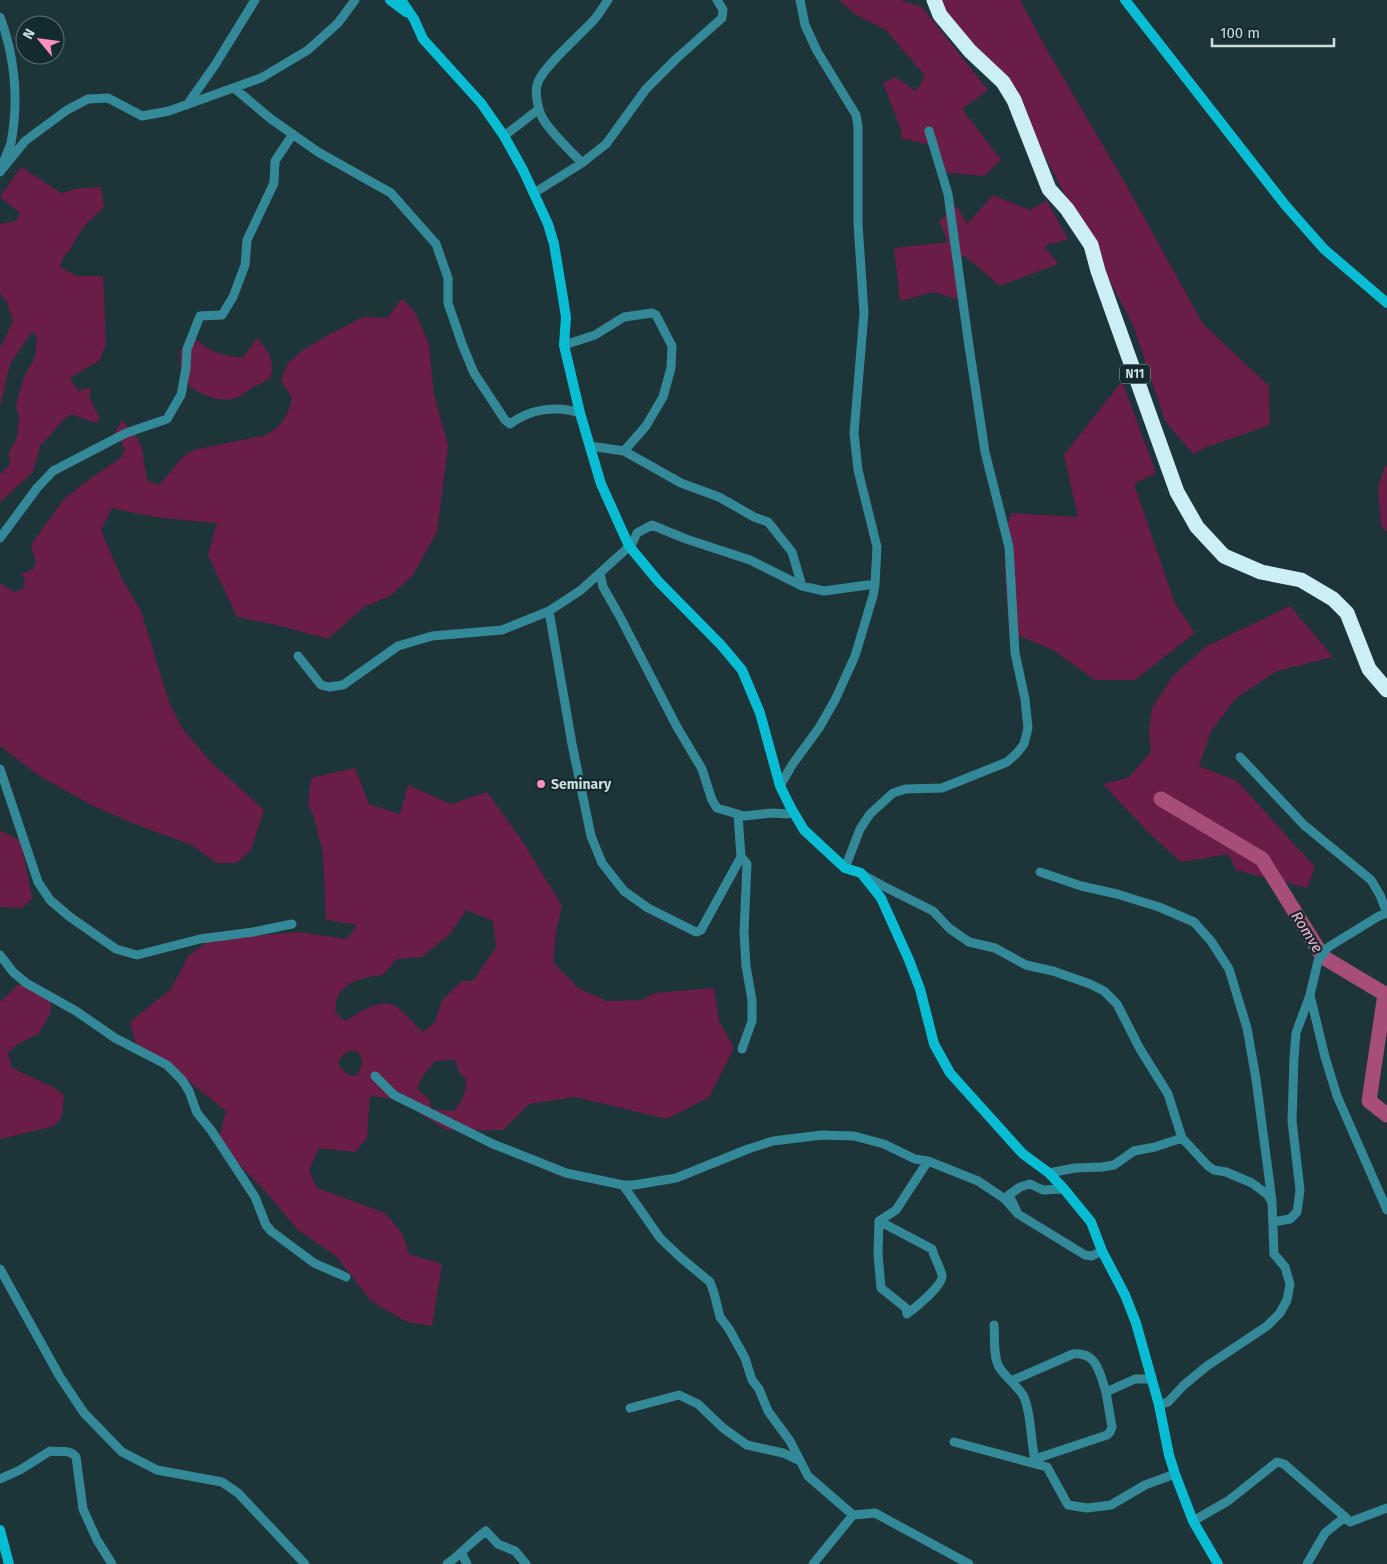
<svg xmlns="http://www.w3.org/2000/svg" width="1387" height="1564" font-family="'Fira Sans',sans-serif">
<style>
.green{fill:#6a1d46;fill-rule:evenodd}
.lines{fill:none;stroke-linecap:round;stroke-linejoin:round}
.river{stroke:#a64e78;stroke-width:15}
.street{stroke:#348998;stroke-width:9}
.secondary{stroke:#07bcd3;stroke-width:10}
.highway{stroke:#cceef5;stroke-width:15}
.poi-dot{fill:#fc8fc1;stroke:#132a2e;stroke-width:2}
.labels{text-anchor:middle;stroke-width:4.5;stroke-linejoin:round;paint-order:stroke}
.shield{fill:#132a2e;stroke:#97a7aa;stroke-width:1}
.shield-label{font-size:12px;font-weight:bold;fill:#cfdddf}
.poi-label{font-size:14px;font-weight:bold;fill:#cfdddf;stroke:#132a2e;text-anchor:start}
.water-label{font-size:15px;font-style:italic;fill:#f8b0cf;stroke:#132a2e}
</style>
<rect width="100%" height="100%" fill="#1d3438"/>
<path class="green" d="M839,0H901L922,7L988,90L962,109L1001,160L984,176L938,172L930,145L901,138V130L883,83L895,77L916,91L925,76L886,30L856,15Z
M933,0H1020L1043,43L1125,183L1203,324L1269,386L1270,425L1207,447L1193,454L1165,421L1133,325L1003,76Z
M21,167L61,193L80,188L101,187L104,207L88,222L78,235L71,248L63,258L60,267L78,276H103L106,344L100,360L70,378L78,391L90,387V399L100,419L95,423L71,414L61,422L52,433L40,446L33,472L0,502V474C8,469 13,463 8,454L17,438L19,418L16,405L23,379L35,357L37,337L32,332L10,364L0,407V348L13,321L7,302L0,294V224L16,221L20,213L0,197Z
M993,195L1029,210L1047,201L1068,239L1044,246L1058,264L1000,286L965,256L952,260L960,300L933,292L900,301L894,248L948,242L939,221L957,206L967,224Z
M403,299L415,312L429,344L434,395L448,445L437,532L413,575L390,596L364,607L328,639L281,626L237,617L208,555L217,523L154,517L112,508L101,530L121,577L141,611L169,702L182,728L210,761L264,810L251,850L237,863H216L192,845L140,826L93,806L38,775L0,746V583L14,592L23,589L25,578L20,575L33,569L36,563L31,545L64,499L88,480L121,458L125,449L119,438L114,434L122,420L136,436L142,448L147,480L158,485C172,474 177,458 194,450L266,435L280,425L289,410L292,398L281,380L288,363L303,350L330,334L363,317L388,318L399,302Z
M257,338C268,351 276,360 270,379C264,382 258,384 252,388C247,391 242,396 236,398C221,404 191,393 184,378C180,370 180,360 180,351L187,342L197,340C212,354 224,355 243,358Z
M1122,381L1156,473L1134,484L1175,604L1195,633L1135,680H1095L1053,650L1009,632L1005,574V533L1011,513L1078,517L1064,455Z
M1385,466H1387V532L1381,526L1378,488Z
M1290,606L1333,657L1277,671L1236,698L1211,731L1199,766L1237,781L1315,867L1307,888L1236,870L1228,854L1181,862L1148,832L1103,784L1128,778L1151,752L1149,732L1152,708L1173,676L1205,647Z
M355,768L369,804L400,814L408,785L451,804L487,792L523,842L562,906L556,931L553,962L578,988L607,1001L642,1000L655,993L714,988L719,1021L734,1048L709,1097L667,1119L575,1097L529,1104L503,1130H446L398,1099L370,1096L367,1138L355,1152L319,1148L309,1170L317,1188L385,1213L403,1235L409,1254L442,1264L432,1326L407,1322L371,1301L336,1256L297,1229L268,1194L218,1143L226,1111L166,1063L137,1047L130,1022L171,989L189,955L222,932L255,936L296,932L347,939L357,925L326,920L323,853L314,817L308,805L311,778ZM466,910L493,921L496,947L473,981H462L442,1000L435,1022L423,1032C414,1025 405,1013 397,1007C380,996 359,1013 345,1021L335,1012C336,1007 336,1000 338,996C347,980 366,977 383,975L397,959L422,957L450,934ZM349,1051H357L363,1061L358,1074L354,1076C346,1074 342,1071 338,1063L342,1056ZM455,1060L459,1072L466,1079C467,1092 462,1101 454,1111L431,1109L430,1100L417,1089L422,1077L435,1061Z
M0,831L21,840L32,899L22,908L0,907Z
M18,985L42,987L52,996L50,1014L38,1034L18,1044L8,1053L12,1068L53,1087L64,1095L62,1116L54,1126L0,1139V1002Z"/>
<g class="lines">
<path class="river" d="M1161,799L1262,859L1323,957L1385,994L1369,1101L1387,1115"/>
<path class="street" d="M0,17C15,56 19,101 11,143C9,150 5,157 3,164
M234,88L271,119L318,152L391,193L436,244L448,278V303L462,344L474,373L505,420L510,424C530,409 557,405 580,413
M187,105L215,65L255,0
M504,136L539,109
M582,163C569,149 553,135 543,119C538,110 534,92 538,82C544,66 579,36 592,22C598,16 603,7 608,0
M0,172L25,141L67,110L88,99L108,98L142,116L169,111L261,78L308,50L338,23L355,0
M534,193L582,163L606,144L646,89L676,59L722,18L723,10L717,0
M564,345L595,335L624,317L652,313L656,315L672,346L671,368L663,397L646,426L624,451
M590,446L624,451L681,483L719,497L754,517L768,522L792,552L802,586
M0,538L37,488L53,471L126,433L167,419L181,395L186,368L187,349L200,316L222,315L233,297L245,265L247,240L274,183L275,161L293,134
M600,573L603,587L619,615L677,727L702,769L712,800L717,808L744,816L772,813L788,814L791,808
M549,611L572,744L591,836L602,863L624,891L648,908L696,932L701,930L741,857
M298,656L321,685L329,687L343,685L398,646L432,636L502,630L549,611L581,590L632,544L637,533L652,525L686,539L750,560L802,586L824,591L875,584
M1240,757L1304,825L1371,880L1380,895L1387,913
M0,769L38,882L50,900L70,917L116,949L137,955L200,939L253,932L292,924
M780,786L792,765L819,728L835,700L855,656L873,596L875,584L877,547L858,470L854,433L864,313L858,224V126L856,115L817,51L805,25L800,0
M738,815L741,857L747,864L744,932L746,966L752,1000V1021L742,1049
M845,868L860,829L870,814L893,793L906,789L942,788L1007,762L1017,753L1024,744L1028,728L1025,699L1015,653L1009,547L985,452L968,339L948,194L929,131
M1040,872L1081,886L1117,894L1159,907L1194,922L1211,941L1229,969L1247,1028L1256,1079L1272,1201
M863,875L885,887L933,911L949,928L969,942L995,948L1026,965L1053,971L1090,984L1104,991L1117,1004L1140,1049L1168,1094L1182,1138L1208,1166L1214,1170L1226,1172L1252,1183L1268,1195L1272,1203L1274,1254L1285,1267L1290,1284L1287,1300L1280,1313L1267,1326L1207,1366L1184,1385L1168,1402L1159,1405
M0,955L13,972L26,983L76,1011L115,1038L167,1065L182,1080L189,1091L197,1113L211,1130L255,1197L266,1225L271,1231L314,1263L346,1277
M1310,995L1325,1057L1337,1096L1387,1210
M375,1076L394,1095L493,1144L566,1173L623,1185
M1049,1173L1075,1168L1102,1167L1114,1165L1134,1151L1155,1147L1182,1138
M1018,1214L1085,1255L1092,1256L1102,1251
M879,1221L932,1249C934,1257 940,1267 942,1275C944,1285 915,1308 907,1314L906,1308L881,1288L878,1254Z
M879,1221L896,1210L928,1161
M1273,1222L1290,1219L1297,1212L1300,1190L1292,1121L1294,1058L1296,1033L1310,995L1318,961L1327,948L1335,943L1379,916L1387,913
M0,1269L60,1377L84,1413L122,1452L157,1470L222,1482L238,1493L305,1564
M994,1325C995,1338 993,1356 999,1367C1006,1378 1018,1386 1024,1397C1032,1416 1030,1439 1035,1459L1107,1435L1110,1432L1112,1427L1106,1392L1135,1379H1151
M1011,1381L1073,1354C1097,1351 1100,1374 1106,1392
M630,1408L679,1395L698,1404L723,1428L747,1445L783,1453L800,1461
M954,1442L1047,1467L1068,1505L1087,1508L1111,1505L1145,1485L1175,1474
M0,1479L20,1470L50,1451C61,1453 68,1448 76,1457L83,1509L97,1540L112,1564
M853,1515L808,1476L790,1441L768,1411L759,1389L752,1380L745,1358L729,1329L720,1317L714,1293L710,1282L680,1257L660,1238L623,1185H634L676,1178L748,1149L773,1141L822,1135L854,1136L884,1144L915,1159L928,1161L978,1181L1005,1199L1018,1214L1009,1195L1020,1187L1030,1184L1043,1190L1064,1189
M1193,1521L1228,1501L1277,1462L1284,1464L1345,1517
M462,1554L467,1564
M447,1564C461,1554 472,1541 486,1531L498,1544L515,1551L526,1564
M813,1564L853,1515L875,1513L969,1564
M1307,1564L1325,1533L1345,1517L1350,1522L1387,1508"/>
<path class="secondary" d="M390,0L406,12
M401,0L414,19L423,39L481,103L504,136L523,170L548,224L554,244L562,292L566,317L564,345L580,413L601,484L629,546L658,581L721,645L742,670L760,713L780,786L791,808L804,830L845,868L861,873L881,898L909,960L920,989L934,1044L950,1073L1023,1154L1049,1173L1064,1189L1091,1222L1102,1251L1125,1295L1136,1323L1159,1405L1169,1455L1175,1474L1193,1521L1218,1564
M1125,0L1286,206L1324,249L1387,303
M0,1530L9,1564"/>
<path class="highway" d="M934,0L940,15L970,51L1003,82L1014,100L1049,189L1067,209L1091,245L1098,271L1177,492L1197,527L1224,556L1261,572L1301,580L1333,599L1347,613L1369,669L1387,690"/>
</g>
<circle class="poi-dot" cx="541" cy="784" r="5"/>
<g class="labels">
<rect class="shield" x="1120" y="364.5" width="30" height="19" rx="4"/>
<g class="shield-label">
<text x="1135" y="378">N11</text>
</g>
<g class="poi-label">
<text x="551" y="789">Seminary</text>
</g>
<g class="water-label">
<text transform="translate(1307 932) rotate(58)" y="5">Romve</text>
</g>
</g>
<g transform="translate(40 40) rotate(299)"><circle r="24" fill="#132a2e" stroke="#5e7275"/>
<path d="M0-4L9 19L0 12L-9 19Z" fill="#fc8fc1"/>
<text y="-8" font-size="14" font-weight="bold" text-anchor="middle" fill="#cfdddf">N</text>
</g>
<path d="M1212 38v8h122v-8" fill="none" stroke="#cfdddf" stroke-width="2.5"/>
<text x="1220" y="38" font-size="15" fill="#cfdddf" stroke="#132a2e" stroke-width="4" paint-order="stroke">100 m</text>
</svg>
